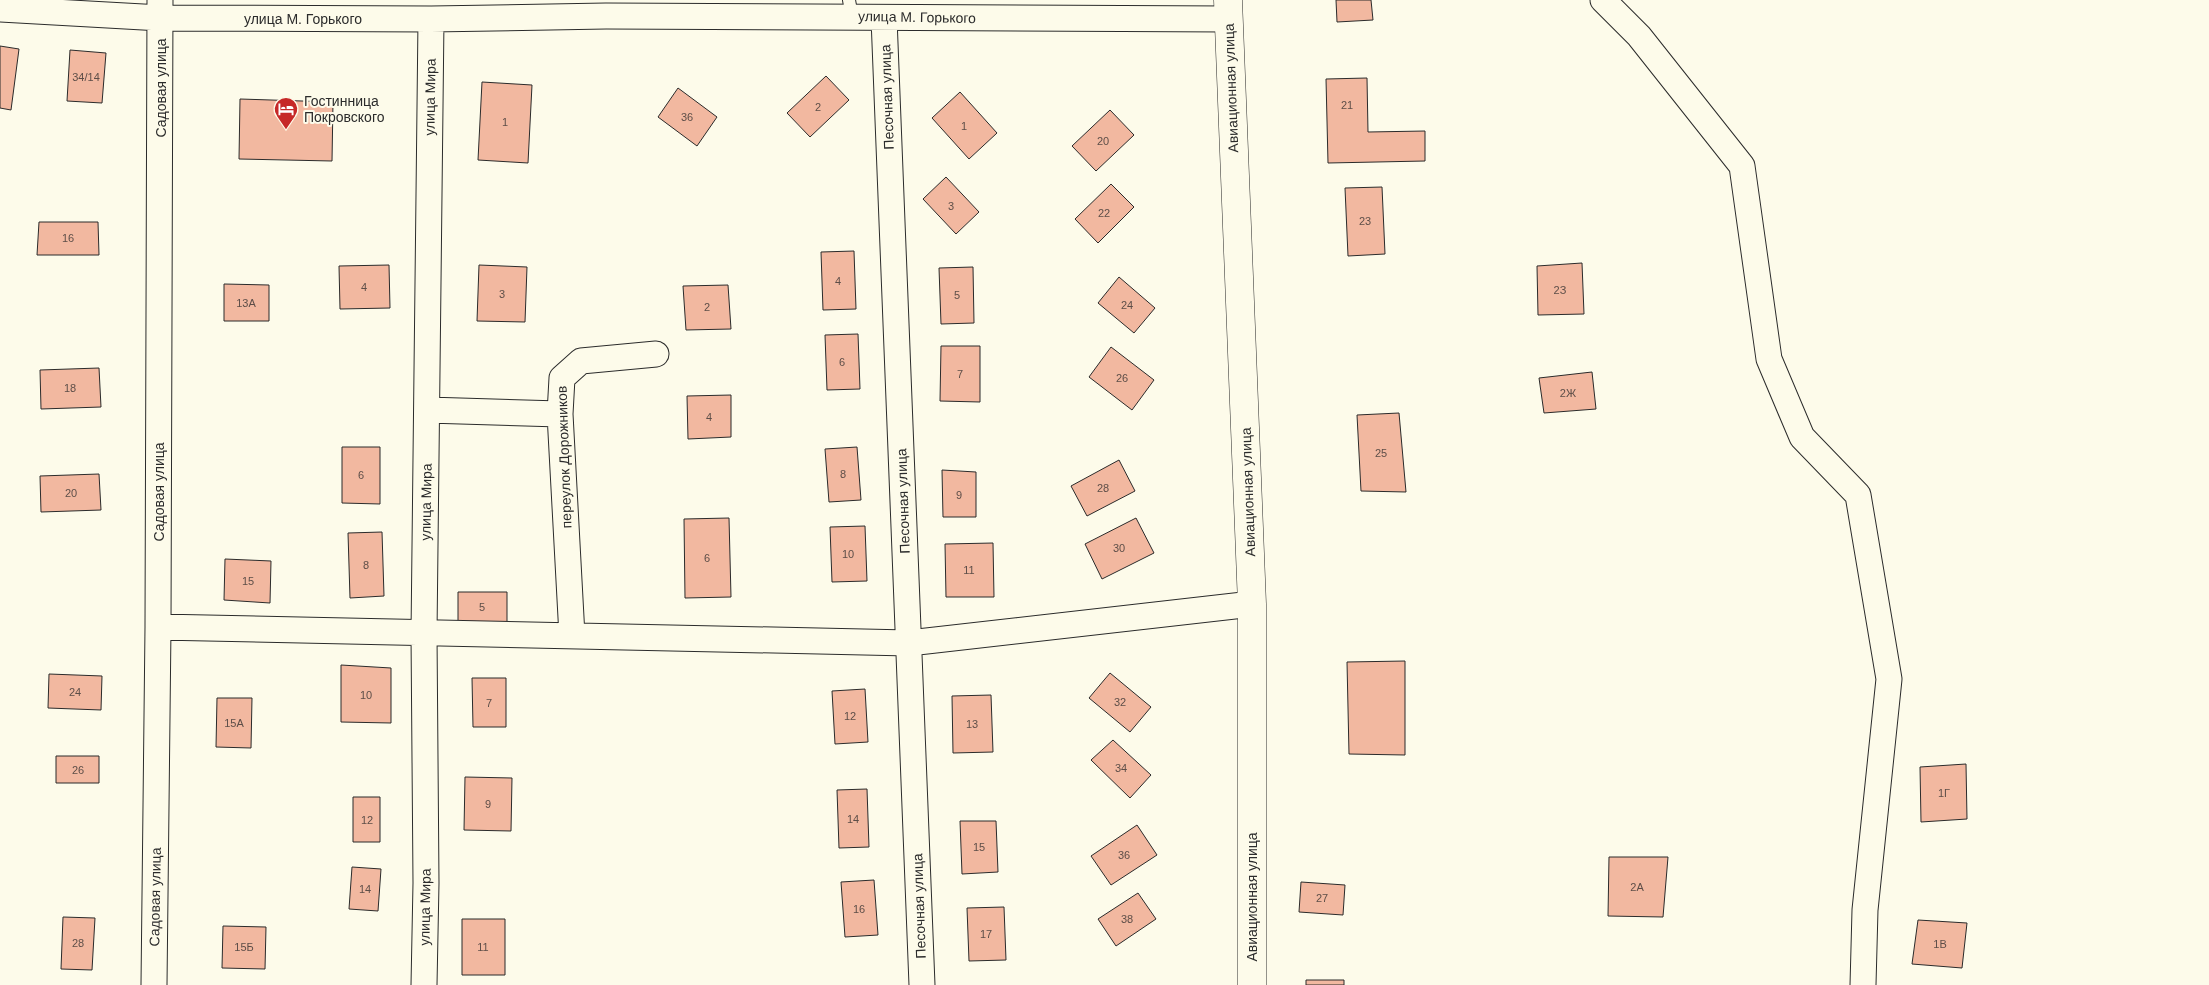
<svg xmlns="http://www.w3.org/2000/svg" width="2209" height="985" font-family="Arial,sans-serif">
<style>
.building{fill:#f2b8a0;stroke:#2b2b2b}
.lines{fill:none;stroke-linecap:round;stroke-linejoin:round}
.service-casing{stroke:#2b2b2b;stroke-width:14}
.minor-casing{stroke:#2b2b2b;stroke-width:27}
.secondary-casing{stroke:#2b2b2b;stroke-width:29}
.service{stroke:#fdfbea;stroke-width:12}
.minor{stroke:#fdfbea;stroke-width:25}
.secondary{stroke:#fdfbea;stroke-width:28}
.labels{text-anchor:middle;stroke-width:4;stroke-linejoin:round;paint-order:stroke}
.number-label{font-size:11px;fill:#5d4e48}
.street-label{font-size:14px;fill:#2b2b2b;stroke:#fdfbea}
.poi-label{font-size:14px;fill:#2b2b2b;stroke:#fdfbea;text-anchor:start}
</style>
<rect width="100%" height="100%" fill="#fdfbea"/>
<path class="building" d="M1336,0H1371L1373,20L1337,22Z
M0,46L19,49L11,110L0,108Z
M70,50L106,53L102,103L67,101Z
M826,76L849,100L810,137L787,113Z
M1367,78L1368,132L1425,131V161L1328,163L1326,79Z
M482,82L532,85L528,163L478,160Z
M678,88L717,117L697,146L658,117Z
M960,92L997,133L969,159L932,118Z
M240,99L333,102L332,161L239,159Z
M1110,110L1134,135L1096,171L1072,146Z
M946,177L979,212L956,234L923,199Z
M1111,184L1134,207L1098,243L1075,219Z
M1382,187L1385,254L1348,256L1345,188Z
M39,222H98L99,255H37Z
M854,251L856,309L823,310L821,252Z
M1582,263L1584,314L1538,315L1537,266Z
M389,265L390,308L340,309L339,266Z
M479,265L527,267L525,322L477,321Z
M973,267L974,323L941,324L939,268Z
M1119,277L1155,308L1134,333L1098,303Z
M224,284L269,285V321H224Z
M728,285L731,329L686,330L683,286Z
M858,334L860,389L827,390L825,335Z
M941,346H980V402L940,401Z
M1111,347L1154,380L1132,410L1089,377Z
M99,368L101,407L41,409L40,370Z
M1592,372L1596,409L1544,413L1539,378Z
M731,395V437L688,439L687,396Z
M1399,413L1406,492L1361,491L1357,415Z
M342,447H380V504L342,503Z
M857,447L861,500L829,502L825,449Z
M1119,460L1135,491L1087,516L1071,486Z
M942,470L976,472V517H943Z
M99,474L101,510L41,512L40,476Z
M729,518L731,597L685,598L684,519Z
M1136,518L1154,553L1102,579L1085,544Z
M865,526L867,581L832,582L830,527Z
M382,532L384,596L350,598L348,533Z
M993,543L994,597H946L945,544Z
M225,559L271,561L270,603L224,600Z
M458,592H507V622H458Z
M1405,661V755L1349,754L1347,662Z
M341,665L391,668V723L341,722Z
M1110,673L1151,707L1130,732L1089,698Z
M49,674L102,676L101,710L48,708Z
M472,678H506V727H473Z
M865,689L868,742L835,744L832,691Z
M991,695L993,752L953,753L952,696Z
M217,698H252L251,748L216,747Z
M1113,740L1151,775L1130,798L1091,760Z
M56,756H99V783H56Z
M1966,764L1967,819L1921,822L1920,767Z
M465,777L512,778L511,831L464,830Z
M867,789L869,847L839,848L837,790Z
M353,797H380V842H353Z
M960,821H996L998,872L962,874Z
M1137,825L1157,855L1111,885L1091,856Z
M1609,857H1668L1663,917L1608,916Z
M352,867L381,869L378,911L349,909Z
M874,880L878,935L845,937L841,882Z
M1301,882L1345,885L1343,915L1299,912Z
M1138,893L1156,919L1116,946L1098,919Z
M1004,907L1006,960L969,961L967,908Z
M63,917L95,918L92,970L61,969Z
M462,919H505V975H462Z
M1918,920L1967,923L1962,968L1912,964Z
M223,926L266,927L265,969L222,968Z
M1306,980H1344V985H1306Z"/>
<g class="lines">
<g class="service-casing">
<path id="service" d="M849,0L852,17"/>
</g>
<g class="minor-casing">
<path id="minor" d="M1603,0L1639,36L1742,166L1769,359L1802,437L1858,495L1889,679L1865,910L1863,985
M0,9L161,18L431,19L606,16L1228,19
M884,18L922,985
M427,410L560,414
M158,627L909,643L1252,604
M572,636L560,414L562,378L581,361L656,354
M154,985L158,627L160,0
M424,985L426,883L424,634L431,19"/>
</g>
<g class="secondary-casing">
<path id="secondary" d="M1228,0L1252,604V985"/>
</g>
<use href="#service" class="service"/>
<use href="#minor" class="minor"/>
<use href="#secondary" class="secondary"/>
</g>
<defs>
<g id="hotel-pin" transform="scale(1.25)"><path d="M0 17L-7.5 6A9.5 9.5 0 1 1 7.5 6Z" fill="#c62828" stroke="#fdfbea"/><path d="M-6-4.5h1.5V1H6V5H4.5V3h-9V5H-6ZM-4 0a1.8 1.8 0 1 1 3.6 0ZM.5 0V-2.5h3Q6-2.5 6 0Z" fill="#fff"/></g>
</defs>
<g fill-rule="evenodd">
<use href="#hotel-pin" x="286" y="109"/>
</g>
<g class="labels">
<g class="number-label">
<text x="86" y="81">34/14</text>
<text x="1347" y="109">21</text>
<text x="818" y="111">2</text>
<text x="687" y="121">36</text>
<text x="505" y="126">1</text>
<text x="964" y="130">1</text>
<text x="1103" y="145">20</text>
<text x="951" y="210">3</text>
<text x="1104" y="217">22</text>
<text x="1365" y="225">23</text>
<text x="68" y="242">16</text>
<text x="838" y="285">4</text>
<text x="364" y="291">4</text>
<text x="1560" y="294">2З</text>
<text x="502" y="298">3</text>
<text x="957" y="299">5</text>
<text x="246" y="307">13А</text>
<text x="1127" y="309">24</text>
<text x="707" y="311">2</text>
<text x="842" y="366">6</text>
<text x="960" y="378">7</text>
<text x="1122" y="382">26</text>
<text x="70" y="392">18</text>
<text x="1568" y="397">2Ж</text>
<text x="709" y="421">4</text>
<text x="1381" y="457">25</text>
<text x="843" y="478">8</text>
<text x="361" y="479">6</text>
<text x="1103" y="492">28</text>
<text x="71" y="497">20</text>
<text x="959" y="499">9</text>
<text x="1119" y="552">30</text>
<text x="848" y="558">10</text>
<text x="707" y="562">6</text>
<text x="366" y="569">8</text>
<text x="969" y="574">11</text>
<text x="248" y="585">15</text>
<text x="482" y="611">5</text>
<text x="75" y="696">24</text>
<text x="366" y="699">10</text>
<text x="1120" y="706">32</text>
<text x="489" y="707">7</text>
<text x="850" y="720">12</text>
<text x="234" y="727">15А</text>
<text x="972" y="728">13</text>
<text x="1121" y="772">34</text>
<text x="78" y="774">26</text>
<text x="1944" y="797">1Г</text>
<text x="488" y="808">9</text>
<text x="853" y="823">14</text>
<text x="367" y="824">12</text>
<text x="979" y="851">15</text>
<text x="1124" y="859">36</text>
<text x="1637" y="891">2А</text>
<text x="365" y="893">14</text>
<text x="1322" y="902">27</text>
<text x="859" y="913">16</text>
<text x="1127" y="923">38</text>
<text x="986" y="938">17</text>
<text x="78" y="947">28</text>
<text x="1940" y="948">1В</text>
<text x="244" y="951">15Б</text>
<text x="483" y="951">11</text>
</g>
<g class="street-label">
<text transform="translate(917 17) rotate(1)" y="5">улица М. Горького</text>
<text x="303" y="24">улица М. Горького</text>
<text transform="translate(161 88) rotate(-90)" y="5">Садовая улица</text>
<text transform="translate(1231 88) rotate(-92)" y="5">Авиационная улица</text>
<text transform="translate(430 97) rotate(-89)" y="5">улица Мира</text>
<text transform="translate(887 97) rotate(-92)" y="5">Песочная улица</text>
<text transform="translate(564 457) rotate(-92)" y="5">переулок Дорожников</text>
<text transform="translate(159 492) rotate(-90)" y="5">Садовая улица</text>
<text transform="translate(1248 492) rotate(-92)" y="5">Авиационная улица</text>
<text transform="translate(903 501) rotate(-92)" y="5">Песочная улица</text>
<text transform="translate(426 502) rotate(-89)" y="5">улица Мира</text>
<text transform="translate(155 897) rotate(-89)" y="5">Садовая улица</text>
<text transform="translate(1252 897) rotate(-90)" y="5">Авиационная улица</text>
<text transform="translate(919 906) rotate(-92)" y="5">Песочная улица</text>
<text transform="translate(425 907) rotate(-89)" y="5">улица Мира</text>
</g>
<g class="poi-label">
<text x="304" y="106">Гостинница<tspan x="304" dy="16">Покровского</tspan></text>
</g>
</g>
</svg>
